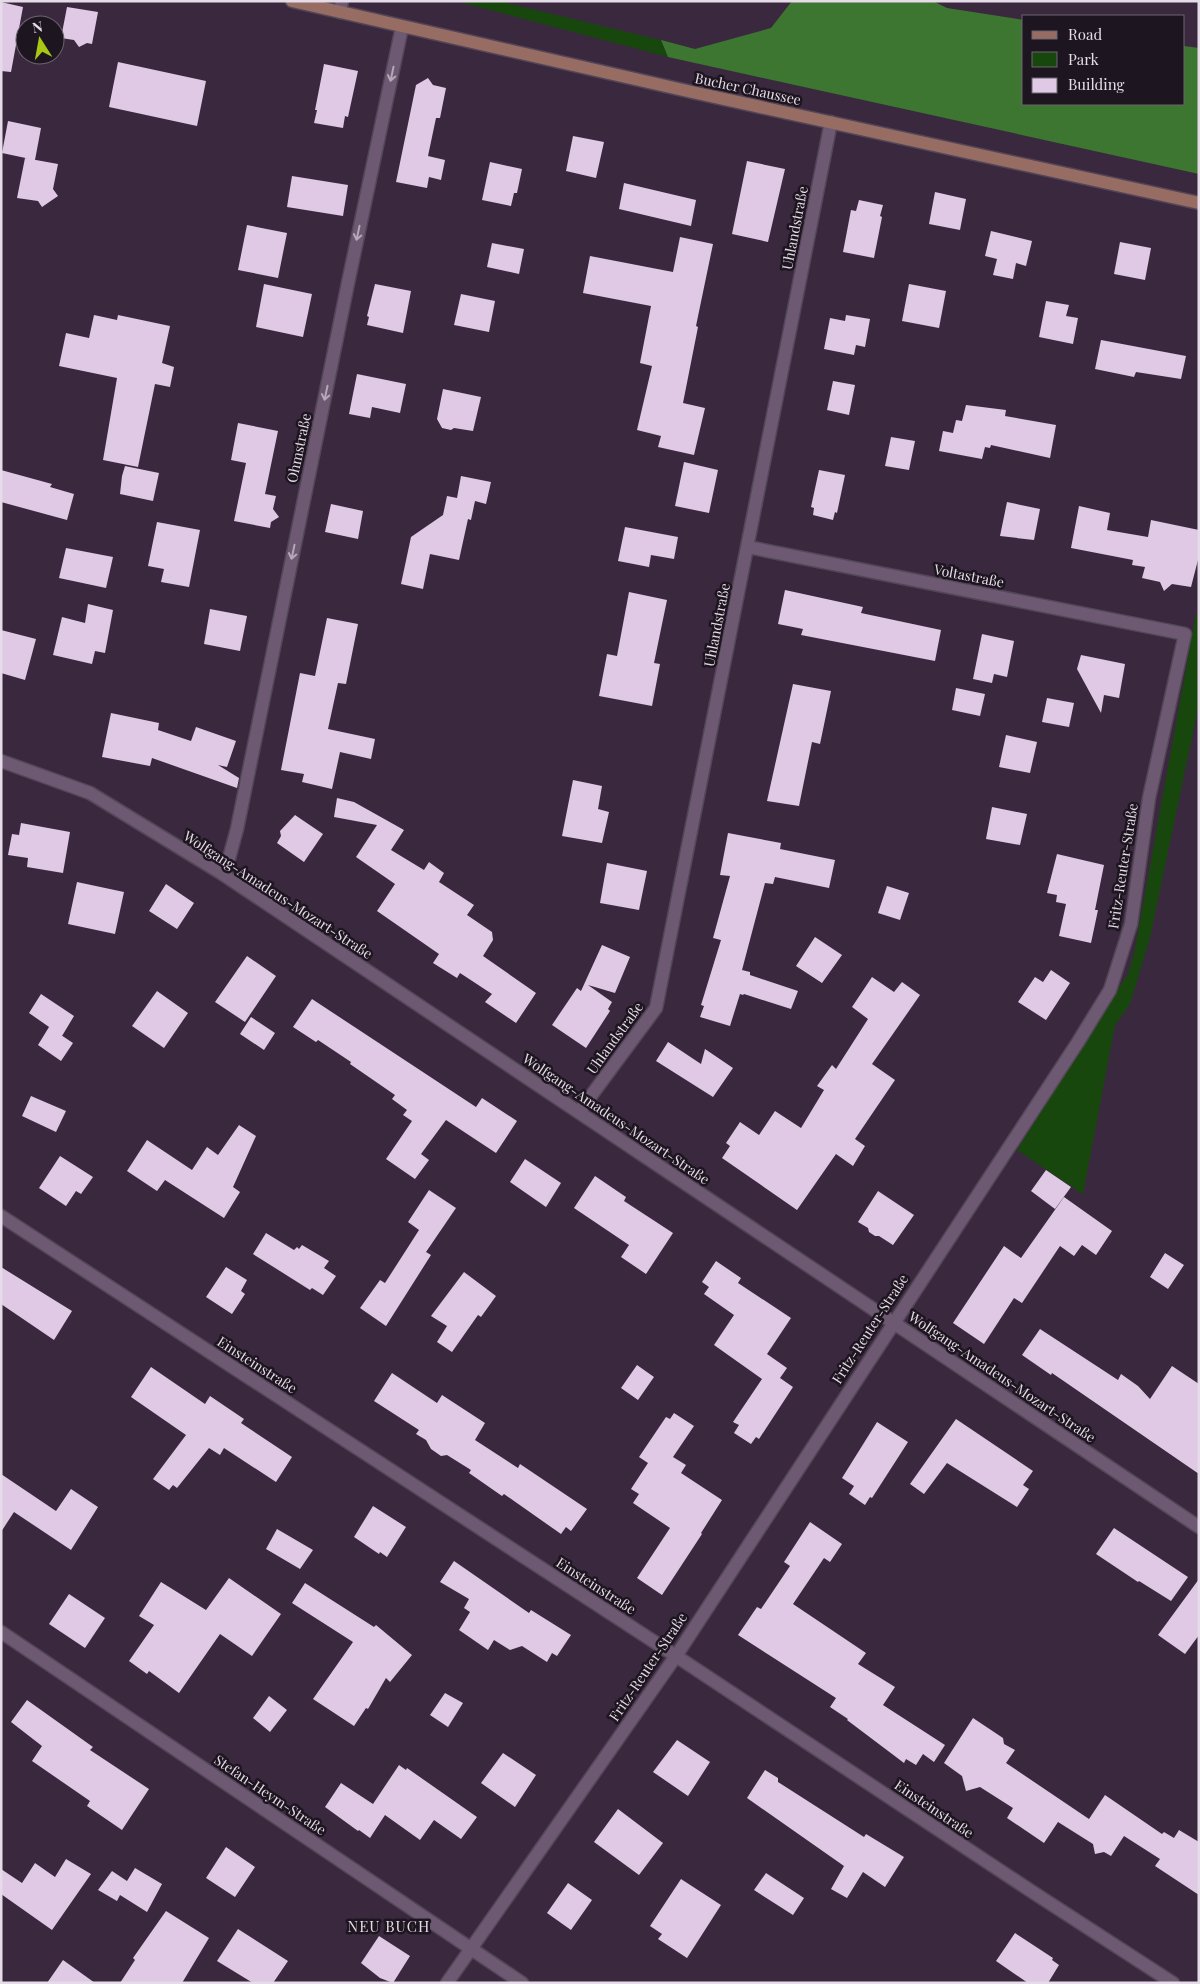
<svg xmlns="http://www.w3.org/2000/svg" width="1200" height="1984" font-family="'Playfair Display',serif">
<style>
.green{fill:#18470e}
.forest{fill:#3d7631}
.building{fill:#dfc9e4}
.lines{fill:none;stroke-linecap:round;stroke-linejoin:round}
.street-casing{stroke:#544658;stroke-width:15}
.secondary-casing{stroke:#544658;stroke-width:15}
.street{stroke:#6d5a72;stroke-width:12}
.secondary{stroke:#976c63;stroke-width:12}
.oneway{stroke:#b6a7b9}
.labels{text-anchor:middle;stroke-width:5;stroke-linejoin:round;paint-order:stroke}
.street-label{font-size:14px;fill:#e6dbe8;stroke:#1d151f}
.neighbourhood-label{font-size:15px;letter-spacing:1px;fill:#e6dbe8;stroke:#1d151f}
</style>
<rect width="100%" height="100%" fill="#3a293e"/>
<path class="green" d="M456,1H498L661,40L668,57Z
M1196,614H1199V704L1150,938L1130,1004L1115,1025L1083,1194L1017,1150L1128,974L1134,954Z"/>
<path class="forest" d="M792,1H933L947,8L1024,20V104H1184V46L1199,48V174L668,57L661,40L695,49L771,28Z"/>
<path class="building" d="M1,2L23,7L11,72L1,71Z
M67,7L98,12L92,44L87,43L79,47L74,40L61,38Z
M118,62L206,81L197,126L109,107Z
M324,64L358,71L348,117L345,116L343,128L314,123L317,110H315Z
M428,78L433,85L446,88L440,118H436L428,156L445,160L441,180L429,177L427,188L396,182L416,85Z
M8,121L41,128L35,160L2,153Z
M573,136L604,142L596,178L566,171Z
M25,158L58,164L53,189L58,196L42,207L38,201L17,198Z
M747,161L785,169L768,242L732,234Z
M490,162L522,169L517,193H514L511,206L482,200Z
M292,176L348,185L343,216L287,207Z
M624,183L696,200L691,226L619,209Z
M935,192L966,199L960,230L929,224Z
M859,200L883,205L880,216L882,217L874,258L843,252L851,210L856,211Z
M247,225L287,233L278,278L238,270Z
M991,231L1032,241L1026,266L1016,263L1013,279L993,275L997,259L985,256Z
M680,237L713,244L696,326L698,327L683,403L705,408L694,455L658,447L661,436L637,430L652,366L640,363L651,306L583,293L590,256L673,272Z
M1120,242L1151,248L1145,280L1114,274Z
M492,243L524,249L519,274L487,267Z
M264,284L312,294L303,337L256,327Z
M375,284L411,291L403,333L367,325L369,317L367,316Z
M909,284L946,291L939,328L902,321Z
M461,294L495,301L489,332L454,325Z
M1046,301L1069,305L1066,316L1078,318L1073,344L1039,337Z
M94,315L117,320L118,315L170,326L162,363L174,367L170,387L155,384L138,467L103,460L117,378L59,366L66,333L89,338Z
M846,315L870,319L865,347L856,345L854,355L824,349L830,318L845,321Z
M1101,340L1186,356L1181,379L1136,372L1134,377L1095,369Z
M357,374L406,384L400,413L372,407L370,418L349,414Z
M833,381L855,385L849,415L827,410Z
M443,389L481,397L473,431L454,428L451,430L442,428L437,419Z
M966,405L1006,410L1005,416L1056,425L1050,458L991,445L990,448L985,447L982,459L939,451L943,431L953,433L956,420L962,421Z
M238,423L278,431L265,494L276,496L273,509L279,517L271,522L270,528L234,521L246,463L231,460Z
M891,437L915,441L909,470L885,466Z
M684,462L718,470L709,513L675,506Z
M125,466L159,473L153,501L120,494L122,476Z
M1,470L52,484L50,487L74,494L67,520L1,502Z
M819,470L845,475L837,513L835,512L833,520L813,515L814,508L811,507Z
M461,476L491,482L486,504L475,501L471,520L468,519L459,560L430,554L423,589L401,584L411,537L443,515L447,496L457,498Z
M1007,502L1040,509L1034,540L1000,536Z
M331,504L363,511L358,539L325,532Z
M1079,506L1110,513L1107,530L1148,537L1151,520L1199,530V556L1191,587L1172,584L1164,591L1160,582L1142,578L1145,567L1132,565L1133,560L1071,548Z
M157,522L200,530L189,587L161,582L164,569L148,566Z
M625,527L678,537L674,559L651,555L649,567L618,561Z
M66,548L113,557L106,588L59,578Z
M785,590L863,607L861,613L941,630L935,661L801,635L803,629L778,624Z
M629,592L667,600L654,663L660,664L652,706L599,696L607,654L617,656Z
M88,604L113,610L105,653L95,651L92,664L53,655L62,617L85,623Z
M210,609L247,616L240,651L204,644Z
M327,618L358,624L346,684L338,683L328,729L375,739L371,759L340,752L332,789L302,782L304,774L281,770L300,673L315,676Z
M1,630L36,639L25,680L1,673Z
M982,634L1014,641L1007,677L994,674L992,683L973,679Z
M1081,655L1125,664L1119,698L1104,695L1101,713L1077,669Z
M793,684L831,691L820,744L812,742L799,806L767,801Z
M956,688L985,694L980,716L952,710Z
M1047,698L1074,703L1069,727L1042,722Z
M111,713L159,723L158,730L191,741L196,727L236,741L227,767L218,765L239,778L237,788L152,758L150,766L102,757Z
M1006,735L1037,742L1030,773L999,767Z
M573,780L602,786L598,809L609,812L602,843L562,836Z
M337,798L354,802L404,830L391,850L424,870L429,862L444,873L439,882L474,905L467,915L492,932L493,940L483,956L536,993L516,1023L485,1002L492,994L460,973L457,978L433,963L439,954L377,911L395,884L356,857L377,825L334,817Z
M992,807L1027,814L1020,845L986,839Z
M295,815L323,834L304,862L277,843L281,836L280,831Z
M21,823L70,832L63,873L27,867L28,858L8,855L12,834L19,835Z
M728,833L781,843L780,849L835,860L829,888L775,877L773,884L765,883L742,970L750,972V975L798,991L791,1009L744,994L743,995L740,994L730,1026L700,1017L704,1006L701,1005L721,940L713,938L730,876L720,875Z
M1057,854L1104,865L1095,910H1098L1091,943L1059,936L1066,904L1056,902L1057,895L1047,893Z
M607,863L647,871L639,910L600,903Z
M77,882L124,892L115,934L68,924Z
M166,884L194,903L177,929L149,911Z
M887,886L909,893L900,920L878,913Z
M815,937L842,955L822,983L796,966Z
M602,945L630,957L615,993L588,985L612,1002L608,1009L610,1011L586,1048L552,1025L577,988L581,991Z
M247,956L276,976L245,1022L215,1002Z
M1051,970L1070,983L1046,1020L1018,1002L1035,977L1043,982Z
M872,977L894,992L902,982L920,995L872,1064L895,1080L855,1139L865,1146L853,1166L836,1154L797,1210L722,1158L730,1146L726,1143L740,1122L759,1135L775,1111L801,1128L824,1090L817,1086L832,1065L836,1069L868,1019L852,1007Z
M157,991L188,1013L164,1048L132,1026Z
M41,994L74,1016L62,1036L29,1013Z
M312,999L476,1107L482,1098L517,1121L496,1153L446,1120L421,1154L429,1160L415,1179L386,1159L412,1121L403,1115L407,1110L392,1099L395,1095L350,1064L351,1062L318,1040L316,1042L293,1027Z
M251,1017L275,1033L264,1050L240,1034Z
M49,1027L73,1043L61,1061L38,1045Z
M668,1042L701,1064L705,1049L733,1068L713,1097L656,1061Z
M31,1096L66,1111L56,1132L22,1116Z
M239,1125L256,1136L233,1187L240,1192L224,1218L165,1180L157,1191L127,1171L147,1140L192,1170L207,1147L218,1155Z
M60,1156L93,1177L81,1194L76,1191L66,1206L39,1188Z
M525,1159L561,1183L546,1207L510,1182Z
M1046,1170L1071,1187L1055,1209L1031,1191Z
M595,1176L626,1197L624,1201L673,1233L646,1274L621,1257L629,1245L574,1208Z
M429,1190L456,1208L426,1252L431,1255L386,1326L360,1308L380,1280L385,1283L419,1230L408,1222Z
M878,1191L914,1215L893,1245L879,1236H875L869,1232L868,1228L858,1222Z
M1064,1197L1112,1231L1096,1255L1082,1245L1074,1256L1060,1246L1022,1303L1014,1298L984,1344L953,1323L1004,1246L1021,1258Z
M266,1233L294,1250L297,1247L299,1249L302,1245L329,1261L324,1268L336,1276L323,1295L312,1288L310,1290L253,1254Z
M1165,1253L1184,1265L1168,1289L1150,1277Z
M716,1261L741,1278L738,1283L791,1318L767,1354L787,1368L780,1378L793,1387L759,1439L756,1437L751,1444L734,1433L739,1425L733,1422L762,1379L714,1345L734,1315L704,1294L709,1287L702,1282Z
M1,1267L72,1311L54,1340L1,1304Z
M226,1267L247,1280L241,1291L245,1294L232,1314L206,1297Z
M464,1272L496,1296L481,1317L478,1315L452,1352L437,1342L447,1326L431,1316Z
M1040,1329L1118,1380L1121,1374L1138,1386L1150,1399L1172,1366L1199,1384V1474L1052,1373L1051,1375L1022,1355Z
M637,1365L654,1377L638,1400L621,1388Z
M151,1367L205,1404L210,1396L244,1419L241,1423L292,1457L276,1482L224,1448L220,1455L209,1448L177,1488L173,1485L169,1490L153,1479L186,1435L131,1397Z
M392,1373L437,1403L442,1395L485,1423L475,1440L518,1468L520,1464L587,1509L571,1531L566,1527L561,1534L504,1494L502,1496L469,1473L471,1470L447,1455L441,1456L431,1449L426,1440L416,1434L419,1430L374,1401Z
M674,1413L694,1426L673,1457L686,1465L681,1473L722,1500L701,1533L702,1534L662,1595L637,1578L670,1528L633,1503L639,1494L631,1489L648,1463L639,1457L666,1417L670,1419Z
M956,1419L1033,1471L1023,1485L1029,1489L1017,1507L947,1463L924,1494L910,1484Z
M877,1422L908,1442L872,1498L870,1497L865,1505L849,1494L854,1486L842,1478Z
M1,1474L56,1511L71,1489L98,1507L71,1550L14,1512L1,1532Z
M373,1506L406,1527L387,1557L380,1552L379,1554L354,1537Z
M810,1522L842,1544L830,1562L824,1558L793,1604L866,1653L858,1664L895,1687L883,1705L945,1745L934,1762L923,1754L916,1765L906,1759L904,1763L847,1720L848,1719L830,1707L836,1698L738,1635L757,1607L761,1609L790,1566L784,1562Z
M1114,1528L1188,1577L1171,1601L1139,1581L1138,1582L1096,1554Z
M277,1529L313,1550L300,1569L266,1549Z
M454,1561L529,1613L531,1610L571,1635L557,1656L552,1653L547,1662L522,1646L510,1650L494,1640L488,1650L459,1630L470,1612L464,1608L469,1599L440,1582Z
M229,1578L281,1614L252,1656L220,1634L179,1693L149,1671L147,1674L129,1661L154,1625L139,1616L161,1582L206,1610Z
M1199,1579V1635L1185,1654L1158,1635Z
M305,1583L374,1627L376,1625L412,1655L390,1682L386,1678L368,1709L366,1708L354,1726L313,1699L353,1642L292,1603Z
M69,1594L105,1618L85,1648L49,1624Z
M445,1693L463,1703L448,1727L430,1715Z
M269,1696L287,1710L270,1732L253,1718Z
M27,1700L93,1747L90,1750L149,1789L122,1830L87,1806L90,1801L32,1761L42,1746L11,1722Z
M973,1718L1003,1738L1004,1744L1015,1750L1006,1763L1089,1819L1105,1795L1162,1834L1164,1832L1174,1838L1179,1830L1199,1842V1895L1155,1866L1160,1859L1124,1836L1111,1856L1104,1852L1095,1854L1093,1844L1058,1822L1044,1843L1007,1818L1013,1808L980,1787L966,1791L962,1776L944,1763Z
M677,1740L710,1762L688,1796L653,1772Z
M503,1753L536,1775L515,1807L481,1783Z
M399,1765L406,1770L407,1768L477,1817L461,1839L434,1820L420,1840L385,1815L370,1838L359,1830L358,1831L325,1807L341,1783L373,1804Z
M765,1770L778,1778V1782L864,1837L866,1834L904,1857L885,1887L863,1872L847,1898L831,1889L844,1866L747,1798Z
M618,1809L663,1843L639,1875L594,1842Z
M226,1847L255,1867L235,1897L206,1878Z
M66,1859L91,1874L52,1930L1,1894V1869L22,1883L35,1863L55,1877Z
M135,1868L162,1884L147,1912L120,1895L117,1901L98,1890L112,1871L127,1881Z
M766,1873L804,1898L793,1915L754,1890Z
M681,1879L721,1905L687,1958L658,1939L662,1934L650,1926Z
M568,1883L592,1900L571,1930L547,1913Z
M166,1911L209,1938L182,1983H120L135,1960L133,1958Z
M238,1929L288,1961L273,1983H253L217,1961Z
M1015,1933L1053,1958L1052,1960L1059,1965L1048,1983H1028L996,1961Z
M379,1936L410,1956L393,1983L380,1978L361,1963Z
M63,1960L95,1983H47Z"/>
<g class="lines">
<g class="street-casing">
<path id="street" d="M340,12L342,1
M1,761L90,793L221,873L1199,1527
M221,873L228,862L237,829L348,283L402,27
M579,1112L656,1008L831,122
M1,1216L676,1656L1031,1891L1173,1983
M1,1632L522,1983
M447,1983L676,1656L1078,1042L1110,990L1131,924L1149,798L1185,634L748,547"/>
</g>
<g class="secondary-casing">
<path id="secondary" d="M292,1L692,92L1199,203"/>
</g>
<use href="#street" class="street"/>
<use href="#secondary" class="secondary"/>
</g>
<defs><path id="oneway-shaft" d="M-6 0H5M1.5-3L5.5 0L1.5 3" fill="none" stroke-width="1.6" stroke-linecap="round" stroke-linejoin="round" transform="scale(1.25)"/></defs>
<g class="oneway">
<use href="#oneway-shaft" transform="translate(392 74) rotate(102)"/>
<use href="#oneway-shaft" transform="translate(358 233) rotate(102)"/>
<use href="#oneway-shaft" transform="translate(326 393) rotate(102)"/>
<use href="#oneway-shaft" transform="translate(293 552) rotate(102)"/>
</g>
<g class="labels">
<g class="street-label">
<text transform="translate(748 89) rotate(12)" y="5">Bucher Chaussee</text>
<text transform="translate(795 228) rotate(-79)" y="5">Uhlandstraße</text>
<text transform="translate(299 448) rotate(-78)" y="5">Ohmstraße</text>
<text transform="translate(969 576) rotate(11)" y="5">Voltastraße</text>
<text transform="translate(717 625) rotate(-79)" y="5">Uhlandstraße</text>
<text transform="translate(1123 866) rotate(-81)" y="5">Fritz-Reuter-Straße</text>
<text transform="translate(278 895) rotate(33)" y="5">Wolfgang-Amadeus-Mozart-Straße</text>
<text transform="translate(615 1038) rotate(-54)" y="5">Uhlandstraße</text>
<text transform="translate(616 1119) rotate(34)" y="5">Wolfgang-Amadeus-Mozart-Straße</text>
<text transform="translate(870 1329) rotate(-57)" y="5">Fritz-Reuter-Straße</text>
<text transform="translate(257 1365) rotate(33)" y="5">Einsteinstraße</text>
<text transform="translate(1002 1377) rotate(34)" y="5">Wolfgang-Amadeus-Mozart-Straße</text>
<text transform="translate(596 1586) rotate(33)" y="5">Einsteinstraße</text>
<text transform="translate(648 1667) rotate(-56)" y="5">Fritz-Reuter-Straße</text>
<text transform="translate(270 1795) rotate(34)" y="5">Stefan-Heym-Straße</text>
<text transform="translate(934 1809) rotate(34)" y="5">Einsteinstraße</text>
</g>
<g class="neighbourhood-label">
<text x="389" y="1932">NEU BUCH</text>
</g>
</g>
<rect width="1200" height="1984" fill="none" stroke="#e6dbe8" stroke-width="5"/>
<rect x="1022" y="15" width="162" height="90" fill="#1d151f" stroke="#6d646f"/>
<rect x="1032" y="31" width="25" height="8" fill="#976c63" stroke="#6d646f"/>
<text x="1068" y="40" font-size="15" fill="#e6dbe8">Road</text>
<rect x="1032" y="52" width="25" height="15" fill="#18470e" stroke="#6d646f"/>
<text x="1068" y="65" font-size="15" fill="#e6dbe8">Park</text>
<rect x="1032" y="78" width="25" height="15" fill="#dfc9e4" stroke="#6d646f"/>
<text x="1068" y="90" font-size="15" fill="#e6dbe8">Building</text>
<g transform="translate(40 40) rotate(349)"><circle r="24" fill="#1d151f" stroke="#6d646f"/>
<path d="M0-4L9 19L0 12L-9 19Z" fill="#abc716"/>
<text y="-8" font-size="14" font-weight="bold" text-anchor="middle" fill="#e6dbe8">N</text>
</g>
</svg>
